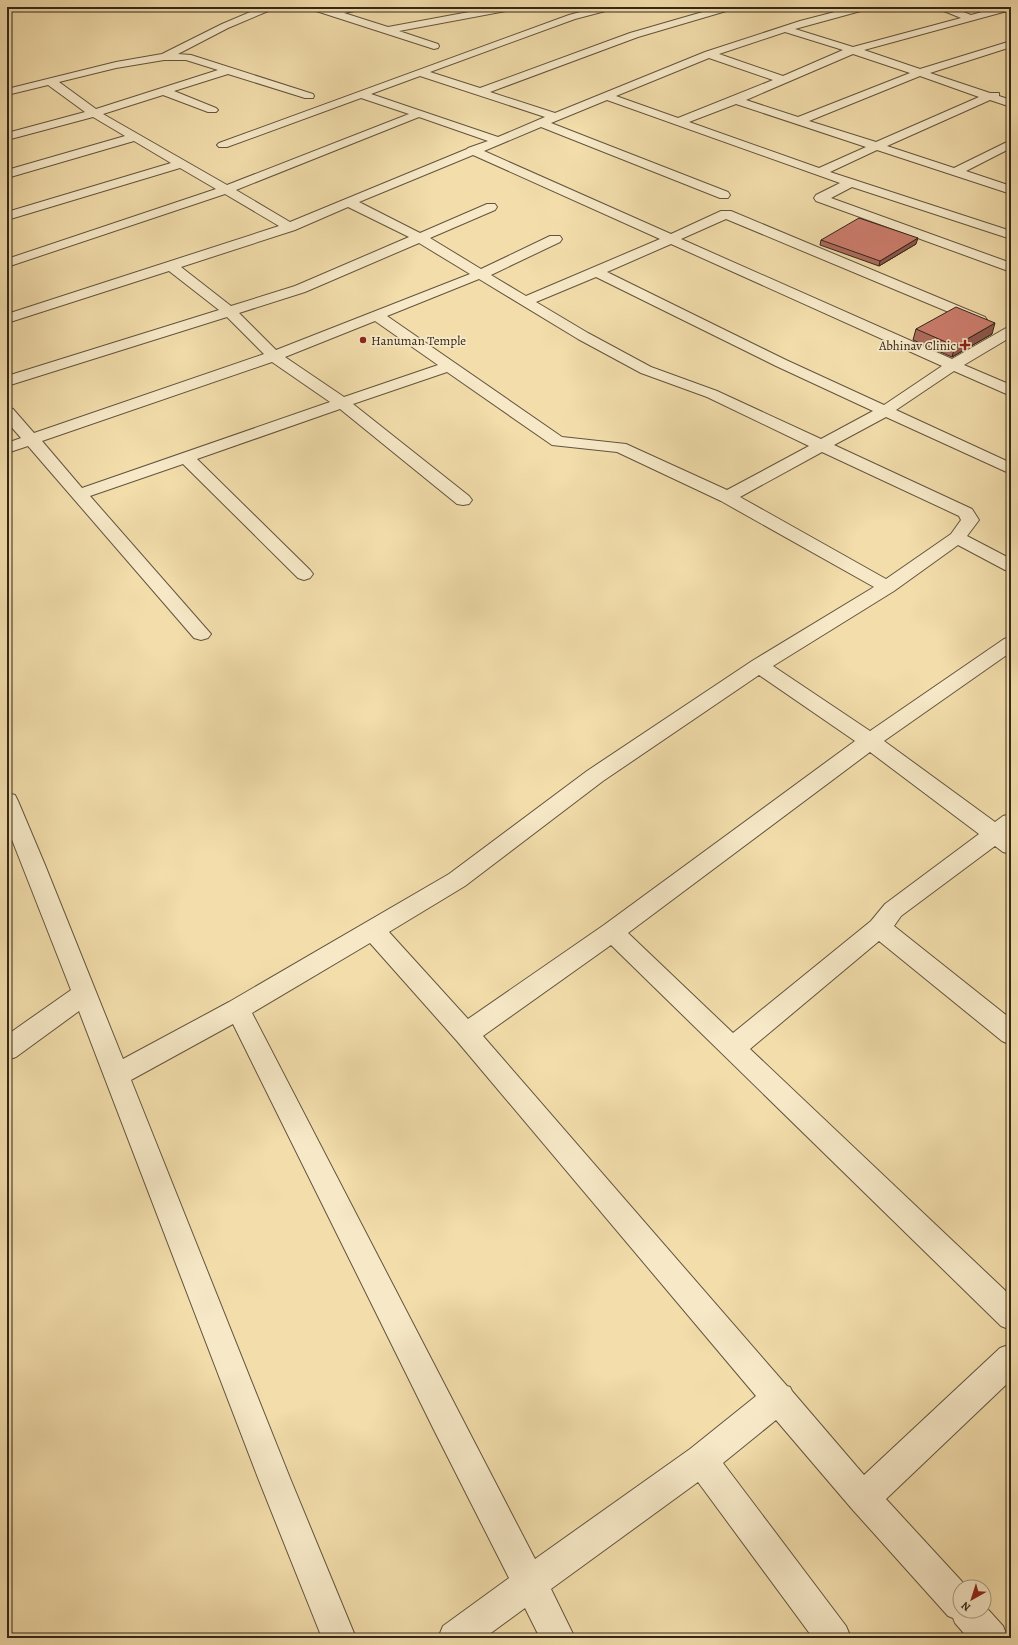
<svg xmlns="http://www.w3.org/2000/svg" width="1018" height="1645" font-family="Alegreya,serif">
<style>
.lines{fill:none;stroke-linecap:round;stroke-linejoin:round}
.minor-casing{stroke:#62543e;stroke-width:2}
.minor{fill:#f7e9c8;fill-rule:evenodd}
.wall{fill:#af6c5e;stroke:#32271a}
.shaded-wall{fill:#8e584c;stroke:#32271a}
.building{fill:#cb7d6d;stroke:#32271a}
.poi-dot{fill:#8f2418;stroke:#f7e9c8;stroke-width:1.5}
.labels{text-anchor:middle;stroke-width:3.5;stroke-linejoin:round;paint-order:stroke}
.far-poi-label{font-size:13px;fill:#32271a;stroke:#f7e9c8;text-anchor:start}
</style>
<rect width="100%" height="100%" fill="#f2ddab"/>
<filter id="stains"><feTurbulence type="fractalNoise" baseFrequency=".005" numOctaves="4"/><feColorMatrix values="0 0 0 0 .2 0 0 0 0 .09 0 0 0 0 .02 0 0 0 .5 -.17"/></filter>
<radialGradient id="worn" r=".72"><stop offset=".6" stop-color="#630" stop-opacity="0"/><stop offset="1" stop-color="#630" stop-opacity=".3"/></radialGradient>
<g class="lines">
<g class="minor-casing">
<path id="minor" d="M262,7H275L273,9L228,28L178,54L191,55L313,94L314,96L313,98H305L228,74L174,91L216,108L218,110L216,112H208L163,95L103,114L227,185L409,114L361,98L227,147H219L217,145L219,143L569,15L599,7H615L613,9L575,19L430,72L480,88L630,33L720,7H735L733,9L638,37L490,92L555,113L705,52L800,21L854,7H870L868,9L795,29L853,47L961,18L939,9L937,7H951L971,15L1000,7H1007L1009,9L1007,11L864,50L920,69L1011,41V47L930,73L990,93H999V96L1011,100V107L990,100L887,146L954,168L1011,140V148L966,171L1011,186V194L877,150L830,172L1011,231V239L852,187L831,198L1011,263V272L816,201L814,198L816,195L840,183L607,100L551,123L728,192L730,195L728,198H720L541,127L484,151L671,234L721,211H731L985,317L987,320L985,323L980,324L975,323L726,219L681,239L952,359L1006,328L1011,327V337L964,365L1011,385V396L954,371L896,410L1011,463V474L886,417L834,445L972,509L979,520L967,536L1011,559V571L1005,570L958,545L894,591L773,666L870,731L1004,639L1011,637V652L884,741L995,822L1003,816L1011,814V854L1003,852L995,846L901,916L894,926L1011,1019V1045L1002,1041L879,941L750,1049L1011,1296V1330L1001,1326L611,945L483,1036L787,1386L790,1387L792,1391L864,1475L1000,1348L1011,1344V1380L886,1499L967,1587H960V1611H984V1605L1003,1626L1008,1638H968L955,1623L953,1618L948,1616L852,1509L776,1420L723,1463L846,1626L851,1638H813L698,1482L551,1589L575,1638H540L525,1608L484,1638H438L443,1626L509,1578L435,1432L233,1024L131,1080L290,1478L356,1638H322L258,1478L79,1011L16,1057L7,1060V1035L71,990L7,827V793L15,795L18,801L45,865L123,1059L229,1002L449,874L587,771L752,661L874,587L721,501L617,452L552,445L447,372L353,404L469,496L472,500L469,504L463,505L457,504L340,409L197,459L310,570L313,574L310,578L304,580L298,578L183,464L90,496L211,634L208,638L201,640L194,638L28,446L7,453V443L21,438L7,422V407L13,409L34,433L264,354L227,317L7,386V376L219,310L169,271L7,323V314L279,226L225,194L7,267V259L216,189L180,168L7,220V212L171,163L134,141L7,178V170L125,136L93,117L7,140V133L85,112L48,85L7,95V89L116,62L162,54L222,24ZM785,32L843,50L783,76L719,54ZM853,54L910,73L798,117L746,100ZM709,58L773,80L678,118L616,96ZM164,60H186L218,70L96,109L59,82L116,68ZM420,76L545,117L498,137L371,94ZM920,76L979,97L876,142L809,121ZM736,104L866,147L819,168L689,122ZM419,117L488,141L468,148L467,149L290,222L236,190ZM473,155L660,239L526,296L491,275L560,242L562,239L560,236H550L481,269L430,238L495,210L497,207L495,204H487L420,233L359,202ZM348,207L409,237L295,286L231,306L181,267L295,230ZM419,243L470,274L276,350L239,313L305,292ZM671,244L942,366L884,405L786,360L607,272ZM596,277L776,366L873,411L821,439L717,391L651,367L588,333L536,302ZM479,279L578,339L641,373L707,397L809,446L727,490L626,444L562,437L387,316ZM375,321L438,365L344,397L285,357ZM272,362L330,402L82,488L42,441ZM822,452L959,516L961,520L951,534L886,579L740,497ZM759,675L855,741L604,925L468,1019L389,932L465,886L603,781ZM870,752L979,834L885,904L871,921L733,1033L628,933ZM370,943L457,1041L756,1396L690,1449L535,1559L252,1013Z
M308,7H324L332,9L345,7H367L365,9L344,13L388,27L496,7H516L511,10L399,31L438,44L439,46L438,48L434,49L310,9Z"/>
</g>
<use href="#minor" class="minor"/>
</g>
<path class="wall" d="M1011,221V230L1007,228L1008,223Z
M821,240L916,244L879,266L820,245Z
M916,329L992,334L952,357L913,340Z"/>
<path class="shaded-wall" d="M918,238L916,244L879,266L880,261Z
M995,323L992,334L952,357L955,346Z"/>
<path class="building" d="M859,218L918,238L880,261L821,240Z
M956,307L995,323L955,346L916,329Z"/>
<g class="poi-dot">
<circle cx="363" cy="340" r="4"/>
<path d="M963 339h4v4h4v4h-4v4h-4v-4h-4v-4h4z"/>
</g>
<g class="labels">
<g class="far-poi-label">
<text x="371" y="345">Hanuman Temple</text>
<text x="956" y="350" text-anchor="end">Abhinav Clinic</text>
</g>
</g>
<rect width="1018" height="1645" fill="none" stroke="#f2ddab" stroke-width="24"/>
<rect x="8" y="8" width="1002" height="1629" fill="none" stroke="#32271a" stroke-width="2"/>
<rect x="12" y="12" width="994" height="1621" fill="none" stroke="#32271a"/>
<g transform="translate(972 1599) rotate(219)"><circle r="19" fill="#f7e9c8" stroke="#a89b82"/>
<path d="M0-3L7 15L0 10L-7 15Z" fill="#8f2418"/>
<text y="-6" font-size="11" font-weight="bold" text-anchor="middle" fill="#32271a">N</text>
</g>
<rect width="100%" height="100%" filter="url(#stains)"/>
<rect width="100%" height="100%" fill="url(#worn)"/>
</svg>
